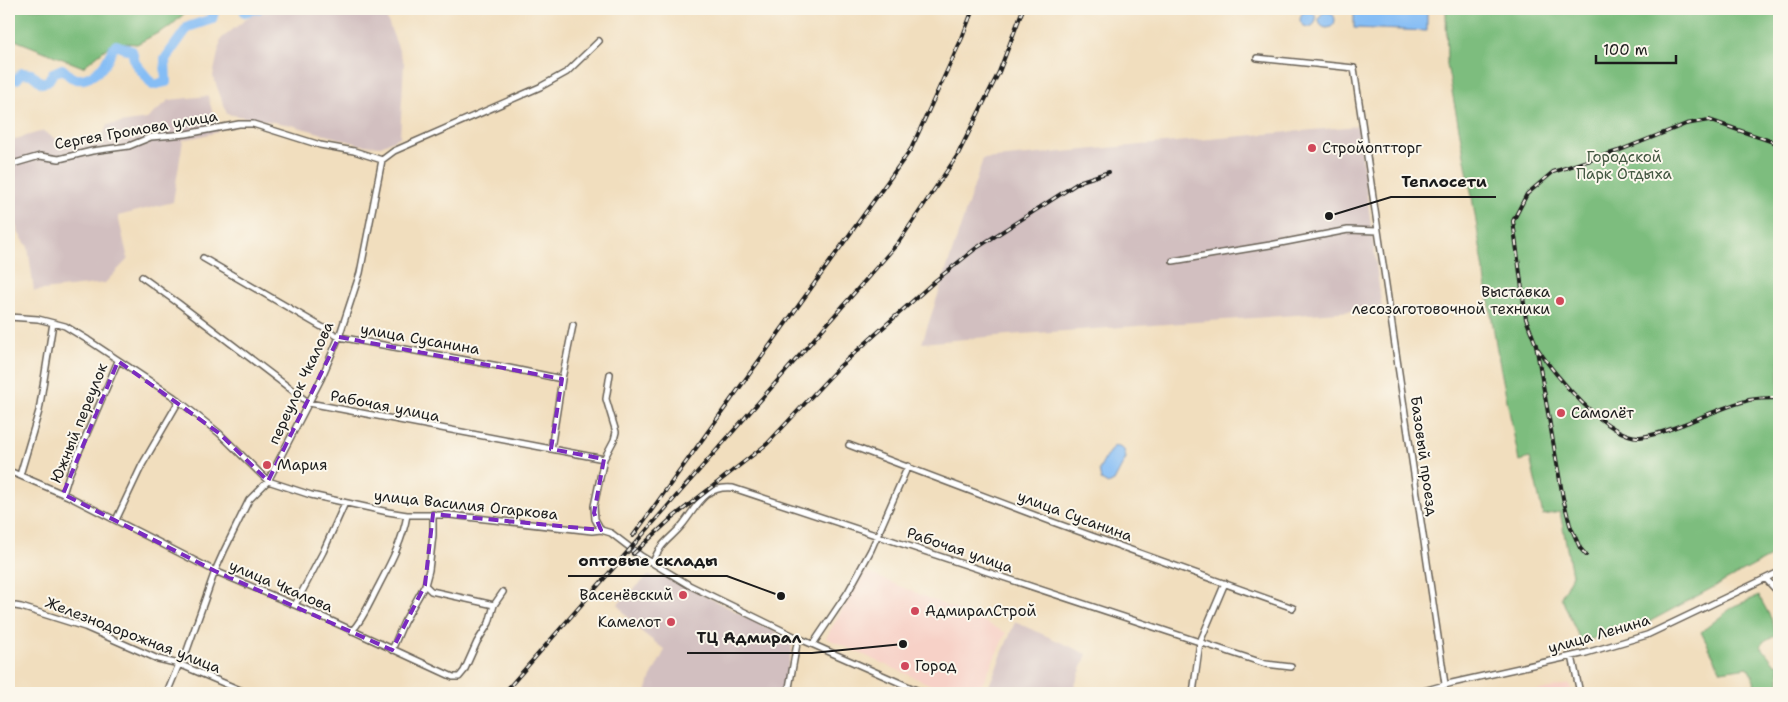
<svg xmlns="http://www.w3.org/2000/svg" width="1788" height="702" font-family="'Shantell Sans',sans-serif">
<style>
.built{fill:#f7d1c7}
.industrial{fill:#d2bfc0}
.forest{fill:#7dbd7e;stroke:#4c6c4d}
.water{fill:#85bdf5;stroke:#506c88}
.lines{fill:none;stroke-linecap:round;stroke-linejoin:round}
.river{stroke:#85bdf5;stroke-width:10}
.minor-casing{stroke:#676055;stroke-width:8}
.minor{stroke:#fff;stroke-width:5}
.rail-casing{stroke:#1c1c1c;stroke-width:4}
.rail{stroke:#fbf7ec;stroke-width:2;stroke-dasharray:5.5;stroke-linecap:butt}
.marked{fill:none;stroke:#7b2cbf;stroke-width:4;stroke-dasharray:10 6;stroke-linejoin:round}
.poi-dot{fill:#d1495b;stroke:#fbf7ec;stroke-width:2}
.labels{text-anchor:middle;stroke-width:4;stroke-linejoin:round;paint-order:stroke}
.street-label{font-size:15px;fill:#1c1c1c;stroke:#fbf7ec}
.poi-label{font-size:15px;fill:#1c1c1c;stroke:#fbf7ec;text-anchor:start}
.park-label{font-size:15px;fill:#425640;stroke:#fbf7ec}
.leader{fill:none;stroke:#1c1c1c;stroke-width:2}
.callout-dot{fill:#1c1c1c;stroke:#fbf7ec;stroke-width:2}
.callout-label{font-size:16px;text-anchor:middle;font-weight:bold;fill:#1c1c1c;stroke:#fbf7ec;stroke-width:4;stroke-linejoin:round;paint-order:stroke}
</style>
<rect width="100%" height="100%" fill="#fbf7ec"/>
<filter id="ink" filterUnits="userSpaceOnUse"><feTurbulence type="fractalNoise" baseFrequency=".02" numOctaves="2"/><feDisplacementMap in="SourceGraphic" scale="10" xChannelSelector="R" yChannelSelector="G"/><feConvolveMatrix kernelMatrix="1 2 1 2 8 2 1 2 1" color-interpolation-filters="sRGB"/></filter>
<filter id="wash" filterUnits="userSpaceOnUse"><feTurbulence type="fractalNoise" baseFrequency=".0096" numOctaves="4" result="noise"/><feDisplacementMap in="SourceGraphic" scale="20" xChannelSelector="R" yChannelSelector="G"/><feGaussianBlur stdDeviation="1.12" result="paint"/><feColorMatrix in="noise" values="0 0 0 0 0 0 0 0 0 0 0 0 0 0 0 0 0 1.4 0 .05"/><feComposite in="paint" operator="in"/></filter>
<g filter="url(#wash)">
<rect width="100%" height="100%" fill="#f1debe"/>
<path class="built" d="M864,571L985,622L1006,633L978,693H949L826,638Z
M1570,684L1572,693H1526Z"/>
<path class="industrial" d="M271,9H383L404,63L400,137L381,146L362,145L291,125L227,114L213,76L221,39L250,16Z
M208,96L218,132L183,140L173,202L118,216L128,259L105,283L34,291L28,247L19,234L9,202V141L43,131L59,141L102,139L107,125L147,119L169,100Z
M1358,126L1382,309L1008,335L922,343L983,159Z
M648,576H667L793,641L783,693H646L650,679L665,650L633,625L618,604Z
M1015,622L1087,654L1072,693H986Z"/>
<path class="forest" d="M9,9H189L171,26L137,44L114,42L83,67L15,40L9,44Z
M1446,9H1779V552L1645,624L1581,642L1561,597L1572,575L1560,512L1543,515L1530,458L1519,461L1497,350L1472,197L1447,65Z
M1759,596L1773,622L1775,635L1764,641L1761,646L1773,662L1779,664V693H1756L1754,681L1748,667L1721,671L1701,632L1734,606Z"/>
<path class="water" d="M1354,9H1427V31L1354,28Z
M1300 19a8 8 0 1 1 16 0a8 8 0 1 1-16 0Z
M1319 20a8 8 0 1 1 16 0a8 8 0 1 1-16 0Z
M1114,446L1119,447L1124,450L1126,458L1114,481L1108,484L1101,480L1099,470L1107,455Z"/>
<g class="lines">
<path class="river" d="M244,9L245,12L258,9
M9,81L17,79L22,73L31,74L42,83L48,81L53,73L62,69C65,71 68,75 71,77C85,85 102,70 108,59C112,52 110,51 116,45L132,51L135,63L153,85L166,82L165,59L188,27L212,19L215,9"/>
</g>
</g>
<g filter="url(#ink)">
<g class="lines">
<g class="minor-casing">
<path id="minor" d="M1257,58L1354,68L1445,684
M9,165L40,156L59,159L92,151L129,146L151,137L186,134L239,124H253L320,145L354,151L382,160
M203,258L339,337L504,367L562,379
M1173,261L1270,245L1348,230L1378,231
M142,277L178,303L309,403L604,459
M9,317L38,319L65,326L88,340L174,397L219,433L268,481L311,495L388,512L407,515H450L592,531L601,530L611,533L641,556L689,585L798,638L923,693
M849,445L1050,521L1293,608
M551,449L562,379L573,325
M9,471L68,496L215,571L325,618L453,677H459L464,671L477,642L489,623L494,605L503,592
M20,475L39,411L53,323
M63,494L69,475L118,361
M116,520L142,465L179,401
M601,530L595,519L594,506L604,459L614,440L616,432L606,399L610,374
M653,563C660,542 670,540 683,524C698,505 705,485 733,488L1266,664L1291,667
M1766,579L1779,593
M425,585L431,591L494,605
M9,605L21,607L85,627L158,659L179,664L247,693
M295,605L323,552L345,503
M352,631C364,618 370,602 378,587C390,564 403,540 407,515
M813,644L848,592L871,550L908,466
M392,650L404,622L425,585L429,570L433,535V514
M1572,656L1580,693
M167,693L179,664L185,656L215,571L224,551L249,500L268,481L321,379L339,337L360,273L382,160L394,151L540,87L567,72L599,41
M788,693L798,638
M1193,693L1200,642L1225,583
M1416,693L1452,683L1586,653L1647,635L1779,572"/>
</g>
<use href="#minor" class="minor"/>
<g class="rail-casing">
<path id="rail" d="M1538,349C1554,375 1607,438 1640,437C1655,436 1670,429 1684,424C1704,416 1729,405 1749,400C1759,398 1769,398 1779,398
M633,536L911,149L962,38L973,9
M633,554L672,518L767,444L839,367L935,281L975,249L1081,181L1109,172
M1586,555L1580,548L1570,525L1563,498L1536,345L1526,319L1513,221L1527,194L1553,172L1618,151L1686,124L1709,120L1779,144
M504,693L898,243L957,156L999,72L1023,9"/>
</g>
<use href="#rail" class="rail"/>
</g>
</g>
<path class="marked" d="M339,337L562,379L551,449L604,459L594,513L601,530L433,514L425,585L392,650L215,571L63,494L118,361L219,433L268,481Z"/>
<g class="poi-dot">
<circle cx="1312" cy="148" r="5"/>
<circle cx="1560" cy="301" r="5"/>
<circle cx="1561" cy="413" r="5"/>
<circle cx="267" cy="465" r="5"/>
<circle cx="683" cy="595" r="5"/>
<circle cx="915" cy="611" r="5"/>
<circle cx="671" cy="622" r="5"/>
<circle cx="905" cy="666" r="5"/>
</g>
<g class="labels">
<g class="street-label">
<text transform="translate(136 130) rotate(-10)" y="5">Сергея Громова улица</text>
<text transform="translate(420 339) rotate(10)" y="5">улица Сусанина</text>
<text transform="translate(301 383) rotate(-65)" y="5">переулок Чкалова</text>
<text transform="translate(385 406) rotate(11)" y="5">Рабочая улица</text>
<text transform="translate(79 423) rotate(-68)" y="5">Южный переулок</text>
<text transform="translate(1424 456) rotate(82)" y="5">Базовый проезд</text>
<text transform="translate(466 505) rotate(6)" y="5">улица Василия Огаркова</text>
<text transform="translate(1075 516) rotate(20)" y="5">улица Сусанина</text>
<text transform="translate(960 550) rotate(19)" y="5">Рабочая улица</text>
<text transform="translate(281 586) rotate(23)" y="5">улица Чкалова</text>
<text transform="translate(1599 634) rotate(-16)" y="5">улица Ленина</text>
<text transform="translate(133 635) rotate(21)" y="5">Железнодорожная улица</text>
</g>
<g class="poi-label">
<text x="1322" y="153">Стройоптторг</text>
<text x="1550" y="297" text-anchor="end">Выставка<tspan x="1550" dy="17">лесозаготовочной техники</tspan></text>
<text x="1571" y="418">Самолёт</text>
<text x="277" y="470">Мария</text>
<text x="673" y="600" text-anchor="end">Васенёвский</text>
<text x="925" y="616">АдмиралСтрой</text>
<text x="661" y="627" text-anchor="end">Камелот</text>
<text x="915" y="671">Город</text>
</g>
<g class="park-label">
<text x="1624" y="162">Городской<tspan x="1624" dy="17">Парк Отдыха</tspan></text>
</g>
</g>
<path class="leader" d="M1329 216L1391 197H1496M781 596L727 576H568M903 644L812 653H687"/>
<g class="callout-dot">
<circle cx="1329" cy="216" r="5"/>
<circle cx="781" cy="596" r="5"/>
<circle cx="903" cy="644" r="5"/>
</g>
<g class="callout-label">
<text x="1444" y="187">Теплосети</text>
<text x="648" y="566">оптовые склады</text>
<text x="749" y="643">ТЦ Адмирал</text>
</g>
<rect width="1788" height="702" fill="none" stroke="#fbf7ec" stroke-width="30"/>
<path d="M1596 55v8h80v-8" fill="none" stroke="#1c1c1c" stroke-width="2.5"/>
<text x="1603" y="55" font-size="15" fill="#1c1c1c" stroke="#fbf7ec" stroke-width="4" paint-order="stroke">100 m</text>
</svg>
